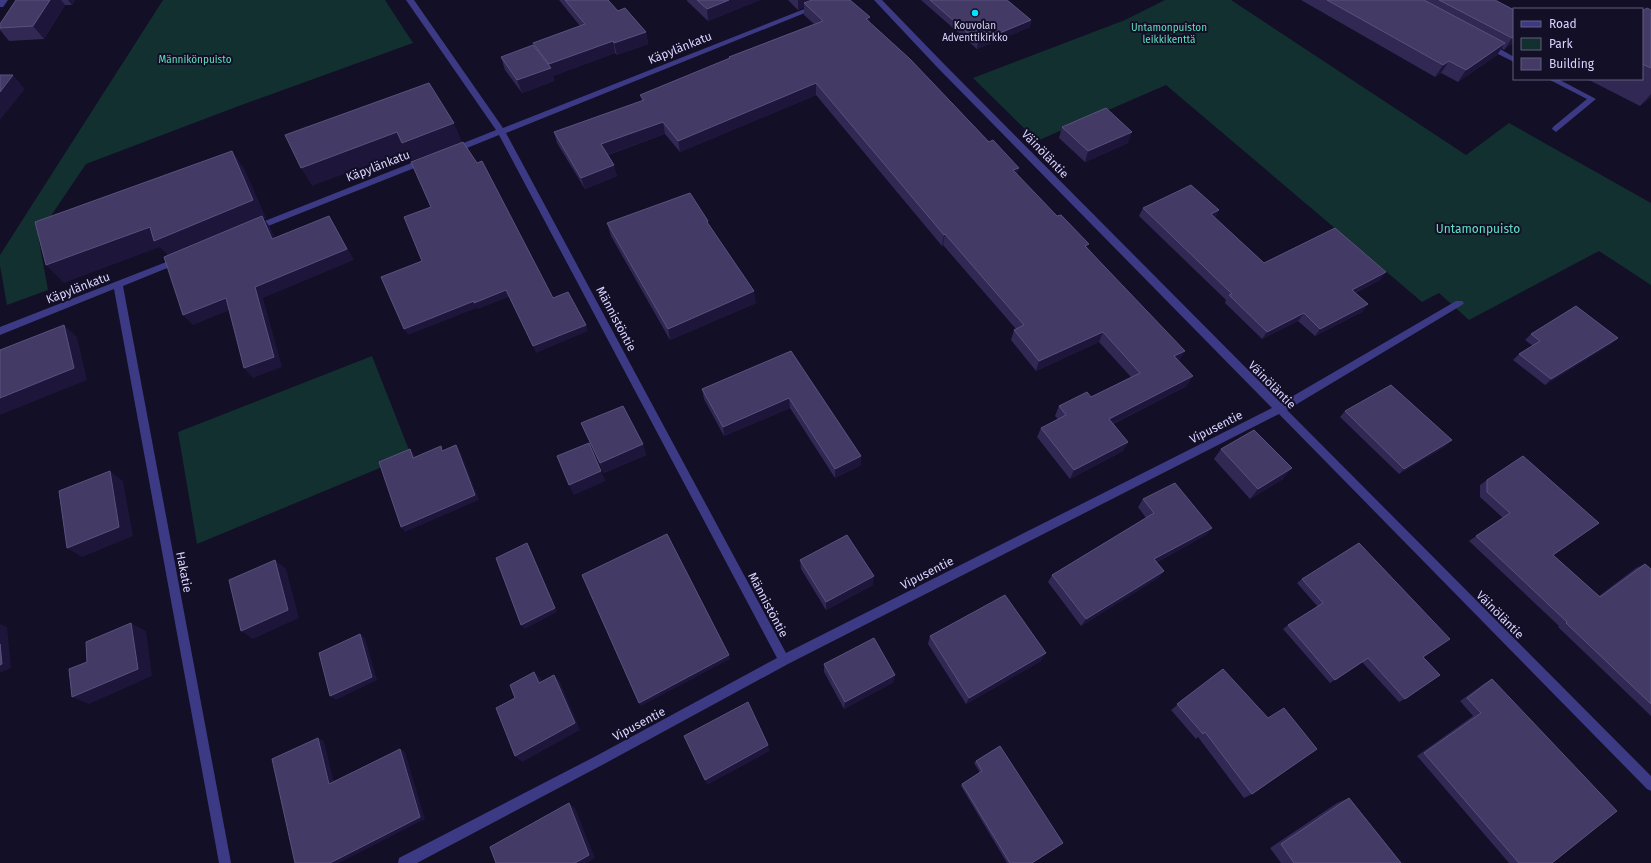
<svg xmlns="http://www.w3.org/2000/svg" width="1651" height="863" font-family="'Fira Sans',sans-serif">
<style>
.green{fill:#12302f}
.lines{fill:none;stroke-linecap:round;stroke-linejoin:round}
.street{fill:#3d3a85;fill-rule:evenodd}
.wall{fill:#312854}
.shaded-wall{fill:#1d163a}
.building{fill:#433a66;stroke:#5a527e}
.poi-dot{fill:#00e5ff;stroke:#130f26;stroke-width:1.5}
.labels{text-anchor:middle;stroke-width:4;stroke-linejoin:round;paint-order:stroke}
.far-poi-label{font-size:10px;fill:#d9d4ff;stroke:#130f26}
.far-park-label{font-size:10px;fill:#5fe0c0;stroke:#130f26}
.street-label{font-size:12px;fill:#d9d4ff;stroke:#130f26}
.park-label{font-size:12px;fill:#5fe0c0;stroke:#130f26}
</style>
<rect width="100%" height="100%" fill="#130f26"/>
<path class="green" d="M163,0H385L413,43L236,107L86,164L38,235L48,290L7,305L0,266V255Z
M1165,0H1231L1466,155L1509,123L1651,203V285L1599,251L1469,320L1439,293L1422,302L1166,85L1037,141L973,78L1125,20Z
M372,356L411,455L197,544L178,432Z"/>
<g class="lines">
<path class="street" d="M0,0H8L3,7H0Z
M406,0H414L503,128L827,0H837L506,133L786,653L1272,408L937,67L874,0H882L943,63L1281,403L1456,301H1462L1464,303L1462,305L1287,410L1651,776V791L1647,789L1279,414L788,664L604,764L417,863H398L399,858L596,756L777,658L499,135L457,152L454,153L450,150L451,148L496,130Z
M1484,43H1490L1514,57V62L1484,47Z
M1548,79H1558L1596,99L1556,132L1552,129L1553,127L1587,99Z
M424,158L428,161L427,163L258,230H252L251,228L252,226Z
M179,257L183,260L182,262L123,286L231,863H219L114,289L0,335V327Z"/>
</g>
<path class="wall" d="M16,0H75L72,5H65L44,39L9,41L0,30V24Z
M559,0H608L618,11L646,32L648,44L617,55L615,53L553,76L554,81L522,93L505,70L501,57L535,48L533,43L580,26Z
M687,0H760L708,21L687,1Z
M788,0H850L870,17V23L1088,248L1179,361L1187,386L1113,424L1128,442L1123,451L1070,479L1037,437L1041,428L1058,419L1055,416L1059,406L1091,397L1131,377L1099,342L1036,371L1011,340L1014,330L1016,329L943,245L942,246L816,95L680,152L665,134L608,155L617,176L585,189L557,143L554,132L642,101L640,95L729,59V57L814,24L804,15V7L798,10Z
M921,0H1007L1031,20L1030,27L977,49Z
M1301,0H1495L1514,10V42L1504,50L1501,48L1497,55L1458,82L1441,73L1435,77Z
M1651,10V97L1640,106L1587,79H1642V11Z
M1062,127L1128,143L1085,162L1059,138Z
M1143,208L1215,218L1264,263L1380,280L1355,293L1368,304L1362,312L1315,336L1298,321L1262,339L1225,303L1226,300L1139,216Z
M607,223L756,303L670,340L611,236Z
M1531,334L1618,338L1611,344L1545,385L1513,360L1519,354L1533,346L1525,340Z
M791,351L861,456V465L835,478L790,408L724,436L704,399L702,389Z
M1345,411L1446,446L1399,474L1340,417Z
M581,423L643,444L646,455L604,473Z
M1221,449L1283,479L1250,499L1214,459Z
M1487,480L1553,555L1599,596L1636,568L1645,564L1651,569V716L1558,627L1559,626L1469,541L1503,518L1480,497V485Z
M1143,499L1212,528L1206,535L1157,562L1164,571L1158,578L1081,626L1048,582L1052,575L1146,518L1138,507Z
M800,560L873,585L826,610L801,569Z
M1302,579L1423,657L1405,699L1399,702L1362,662L1330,683L1283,629L1288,625L1318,607L1297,583Z
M930,636L1041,661L966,704L928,644Z
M824,664L894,682L844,709L824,672Z
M1223,669L1252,794L1244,798L1198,737L1196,739L1171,710Z
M1492,679L1552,863H1509L1417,756L1473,716L1460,701L1485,683Z
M1000,746L1032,863H1007L961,786L962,784L980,773L974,763L976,761Z
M1349,798L1401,863H1281L1270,848L1337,803Z"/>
<path class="shaded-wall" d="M50,0H61L65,5L44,39L33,26Z
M68,0H75L72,5Z
M729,0H760L708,21L707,9Z
M798,0H823L804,3V7L798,10Z
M870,17V29L866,19Z
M1031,20L1030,27L977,49L978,42Z
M646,32L648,44L617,55L614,43Z
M1514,37V42L1504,50L1512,38Z
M613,41L615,53L553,76L554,81L522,93L517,80L550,68L549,64Z
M1505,43L1497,55L1458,82L1466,70Z
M1449,61L1441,73L1435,77L1443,65Z
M13,75L25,89L0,120V92Z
M816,83V95L680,152L678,141Z
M1651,94V97L1640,106Z
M663,122L665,134L604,156L601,144Z
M454,123L462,142L411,161L406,151L312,186L301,168L397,132Z
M1132,132L1128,143L1085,162L1088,151Z
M232,151L245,170L266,218L264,219L270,227L280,250L170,258L160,247L64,283L46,265L150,227Z
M614,165L617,176L585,189L581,178Z
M1019,168L1016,179L1013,170Z
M1219,210L1215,219L1211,214Z
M329,216L336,227L354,260L263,298L282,367L253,378L244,368L255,287Z
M945,234L943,245L942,246L944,235Z
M1386,272L1380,280L1346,297L1352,290Z
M506,290L509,297L478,309L477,308L408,335L404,329L474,301Z
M754,291L756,303L670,340L668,329Z
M226,298L235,308L193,325L183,315Z
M1368,304L1362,312L1315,336L1320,329Z
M1304,313L1298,321L1262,339L1267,332Z
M64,325L77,337L87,380L0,415V398Z
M586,325L588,331L536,353L533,346Z
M1103,332L1099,342L1036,371L1039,361Z
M1618,338L1611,344L1545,385L1551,379Z
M1185,351L1179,361L1168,366L1174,356Z
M1193,376L1187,386L1104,428L1109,419Z
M789,398L790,408L724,436L723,427Z
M1452,440L1446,446L1399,474L1404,469Z
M1128,442L1123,451L1070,479L1074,470Z
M643,444L646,455L604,473L600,463Z
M456,445L460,451L479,500L405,532L401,527Z
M410,449L414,454L417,463L413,458Z
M861,456V465L835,478V469Z
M1292,468L1283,479L1250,499L1258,489Z
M110,471L123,481L133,536L82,557L67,548Z
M601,471L606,481L574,495L569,485Z
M1212,528L1206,535L1149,566L1154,559Z
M527,543L530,548L557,612L525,629L521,625Z
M275,560L286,569L299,618L253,639L241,631Z
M1164,571L1158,578L1081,626L1086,619Z
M874,576L873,585L826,610V602Z
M131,623L146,631L152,676L89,704L72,697Z
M0,624L7,627L11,668L0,673Z
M360,634L365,638L377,680L336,700L330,696Z
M1046,653L1041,661L966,704L969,698Z
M729,655L730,659L641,706L639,703Z
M534,672L541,679L545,690L539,683Z
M554,675L560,682L580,730L522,762L515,756Z
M895,675L894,682L844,709L845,702Z
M318,738L324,741L335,786L329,784Z
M768,745L770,751L707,785L705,780Z
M400,749L405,752L425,819L339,863H330Z
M569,803L575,808L595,858L587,863H575Z"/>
<path class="building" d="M16,0H50L33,26L0,28V24Z
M565,0H608L618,11L625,8L646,32L614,43L613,41L549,64L533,43L585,24Z
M697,0H729L707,9Z
M812,0H850L870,17L866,19L910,59L989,142L993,140L1019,168L1013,170L1057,216L1061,215L1089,244L1085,246L1185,351L1174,356L1193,376L1109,419L1128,442L1074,470L1041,428L1066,415L1059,406L1087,392L1091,397L1140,373L1103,332L1039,361L1014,330L1024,325L945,234L944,235L816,83L678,141L663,122L601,144L614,165L581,178L554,132L644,100L640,95L730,58L729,57L823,21L804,3Z
M930,0H1007L1031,20L978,42Z
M1327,0H1424L1505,43L1466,70L1449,61L1443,65Z
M1439,0H1495L1514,10V37L1512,38Z
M1647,8L1651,10V68L1642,64V11Z
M533,45L551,68L517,80L501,57Z
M0,75H13L0,92Z
M429,83L454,123L402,143L397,132L301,168L285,135Z
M1106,108L1132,132L1088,151L1062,127Z
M463,142L477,163L482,161L553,298L568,292L586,325L533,346L506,290L474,303V301L404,329L381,277L422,261L404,217L431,207L411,162Z
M232,151L253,200L154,241L150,227L46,265L35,222Z
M1191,185L1219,210L1211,214L1264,263L1335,228L1386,272L1352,290L1368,304L1320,329L1304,313L1267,332L1229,295L1232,294L1143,208Z
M690,193L708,221L707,222L754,291L668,329L607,223Z
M262,216L272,239L329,216L347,249L255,287L274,357L244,368L226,298L183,315L164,257Z
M1576,306L1618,338L1551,379L1519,354L1540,341L1531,334Z
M64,325L74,368L0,398V350Z
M791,351L861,456L835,469L789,398L723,427L702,389Z
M1391,385L1452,440L1404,469L1345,411Z
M623,406L643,444L600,463L581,423Z
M1254,430L1292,468L1258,489L1221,449Z
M589,443L601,471L569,485L557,456Z
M456,445L475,495L401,527L379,462L410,449L413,458L441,446L442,451Z
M1523,456L1599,523L1553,555L1600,597L1645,564L1651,569V704L1566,623L1567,622L1476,536L1510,513L1487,492V480Z
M110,471L119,527L67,548L59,491Z
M1175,483L1212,528L1154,559L1164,571L1086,619L1052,575L1154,513L1143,499Z
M667,534L729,655L639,703L582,575Z
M847,535L874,576L826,602L800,560Z
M527,543L555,608L521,625L496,558Z
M1359,543L1450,639L1423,657L1440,675L1405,699L1368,658L1335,680L1288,625L1323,603L1302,579Z
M275,560L288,610L241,631L229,580Z
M1005,595L1046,653L969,698L930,636Z
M131,623L138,669L72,697L69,669L87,662L86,642Z
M360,634L372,677L330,696L319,653Z
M874,638L895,675L845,702L824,664Z
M0,644L2,664L0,665Z
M1223,669L1268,718L1284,708L1317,749L1252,794L1205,732L1203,734L1177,704Z
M534,672L539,683L554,675L575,723L515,756L496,708L515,698L510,685Z
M1492,679L1617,811L1552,863H1519L1424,753L1481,713L1467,698Z
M748,702L768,745L705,780L684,736Z
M318,738L329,784L400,749L420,817L330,863H295L272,759Z
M1000,746L1063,843L1032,863H1010L962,784L982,771L976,761Z
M1349,798L1401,863H1294L1281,844Z
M569,803L589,855L575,863H496L490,847Z"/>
<circle class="poi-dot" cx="975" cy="13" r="4"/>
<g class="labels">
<g class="far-poi-label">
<text x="975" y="29">Kouvolan<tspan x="975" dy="12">Adventtikirkko</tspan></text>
</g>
<g class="far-park-label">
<text x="1169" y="31">Untamonpuiston<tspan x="1169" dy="12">leikkikenttä</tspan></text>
<text x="195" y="63">Männikönpuisto</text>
</g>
<g class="street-label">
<text transform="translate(680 48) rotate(-22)" y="4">Käpylänkatu</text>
<text transform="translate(1045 154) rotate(46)" y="4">Väinöläntie</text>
<text transform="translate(378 166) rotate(-21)" y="4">Käpylänkatu</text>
<text transform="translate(78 288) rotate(-21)" y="4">Käpylänkatu</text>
<text transform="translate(616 319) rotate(62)" y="4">Männistöntie</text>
<text transform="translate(1272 385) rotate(45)" y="4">Väinöläntie</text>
<text transform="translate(1216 427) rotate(-27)" y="4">Vipusentie</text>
<text transform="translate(184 572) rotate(79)" y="4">Hakatie</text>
<text transform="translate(927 573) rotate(-27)" y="4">Vipusentie</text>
<text transform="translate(768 605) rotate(62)" y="4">Männistöntie</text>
<text transform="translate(1500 615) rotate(45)" y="4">Väinöläntie</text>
<text transform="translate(639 724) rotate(-28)" y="4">Vipusentie</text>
</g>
<g class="park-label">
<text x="1478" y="233">Untamonpuisto</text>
</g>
</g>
<rect x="1513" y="8" width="130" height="72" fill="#130f26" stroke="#625e7d"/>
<rect x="1521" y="21" width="20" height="6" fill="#3d3a85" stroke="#625e7d"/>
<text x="1549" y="28" font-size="12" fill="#d9d4ff">Road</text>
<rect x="1521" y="38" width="20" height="12" fill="#12302f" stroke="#625e7d"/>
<text x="1549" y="48" font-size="12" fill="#d9d4ff">Park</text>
<rect x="1521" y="58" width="20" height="12" fill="#433a66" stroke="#625e7d"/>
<text x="1549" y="68" font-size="12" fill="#d9d4ff">Building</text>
</svg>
